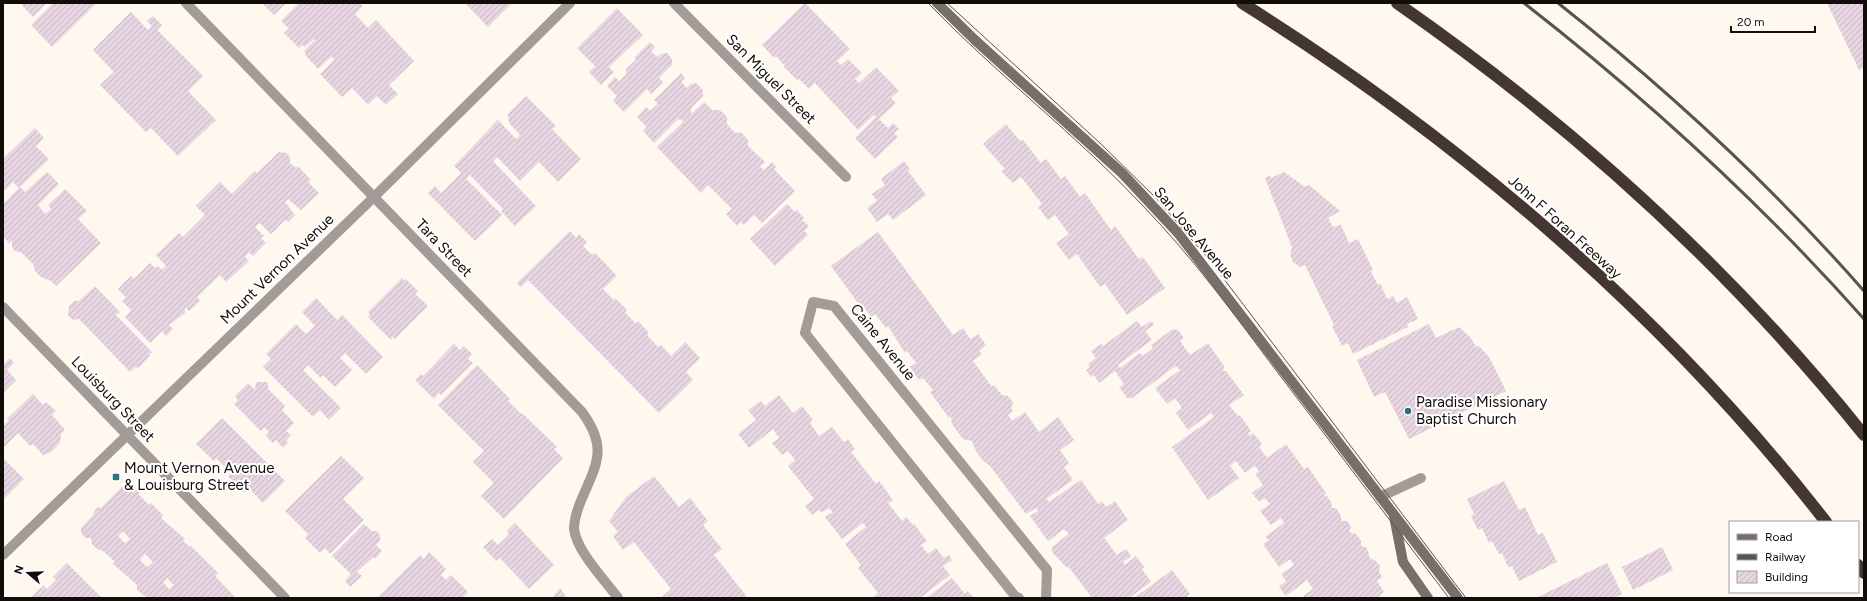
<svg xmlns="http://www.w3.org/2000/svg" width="1867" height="601" font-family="Figtree,sans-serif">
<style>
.building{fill:url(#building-hatch);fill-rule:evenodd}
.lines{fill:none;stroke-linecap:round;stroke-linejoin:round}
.service{stroke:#a39b98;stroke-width:10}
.minor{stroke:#a39b98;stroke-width:10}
.secondary{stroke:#796f6a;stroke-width:10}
.motorway{stroke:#443630;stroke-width:12}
.tram{stroke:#58554e;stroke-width:1}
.rail{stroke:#58554e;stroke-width:3}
.poi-dot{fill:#2c7380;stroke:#fff;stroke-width:1.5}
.labels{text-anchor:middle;stroke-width:4;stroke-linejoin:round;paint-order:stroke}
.street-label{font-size:15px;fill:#110e09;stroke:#fff}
.poi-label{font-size:15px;fill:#110e09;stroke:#fff;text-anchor:start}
</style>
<defs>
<pattern id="building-hatch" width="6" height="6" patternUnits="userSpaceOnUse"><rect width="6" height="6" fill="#e7d6e1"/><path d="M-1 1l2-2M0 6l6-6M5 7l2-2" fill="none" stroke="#c5b6c0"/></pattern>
</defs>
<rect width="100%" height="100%" fill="#fef8ef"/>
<path class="building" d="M20,3H47L33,17Z
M53,3H97L52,47L31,25Z
M262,3H286L274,15Z
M299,3H359L363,6L355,14L368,28L376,20L414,61L389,85L398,94L386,105L377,96L368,105L352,88L342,97L320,74L334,60L332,56L318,69L305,55L306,53L304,51L315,40L314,39L305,47L303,45L299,48L284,33L289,29L281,21Z
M465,3H510L511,4L488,27Z
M805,3L850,49L837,61L841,65L848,59L862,73L855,79L859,83L876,67L899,91L891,98L896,103L879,119L888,128L893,123L899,129L894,133L898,137L875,159L855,138L876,117L874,115L858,130L815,83L809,89L799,79L797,80L784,67L785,66L776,56L774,58L762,45Z
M1827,3H1864V67L1859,70Z
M617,8L643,35L609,67L614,72L601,85L589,72L595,66L577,48Z
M131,12L148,30L152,26L147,21L153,16L162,25L157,30L203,76L188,91L216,120L178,156L151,128L146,132L100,85L114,72L93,50Z
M650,42L655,47L651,51L657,57L661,54L667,53L672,59V65L659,78L663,82L651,94L647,89L624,112L613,101L617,96L607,86L615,77L619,81L626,74V69L636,60L634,58Z
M681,73L685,78L681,82L687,88L691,84L696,83L703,90V96L691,108V114L704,102L712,110H720L727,117V124L735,133L741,132L748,140V146L765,162L760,167L764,170L772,162L776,167L774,169L795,191L762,223L754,215L744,225L741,222L737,226L726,214L732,209L708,185L701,193L657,147L684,121L678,119L654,143L643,131L647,127L637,117L646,107L650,111L658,104L654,100Z
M526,96L556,126L552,129L581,159L558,182L539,162L520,181L497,157L493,161L536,206L515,226L501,211L503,209L470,175L466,179L502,215L475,241L428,193L435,186L441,193L461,173L454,166L498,120L516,139L520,135L509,123L508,114Z
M1006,124L1020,141L1023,140L1041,163L1046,159L1061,179L1065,176L1080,197L1085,193L1111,230L1115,226L1139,259L1143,257L1165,288L1127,315L1105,284L1100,287L1077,254L1069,260L1056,243L1069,234L1055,215L1048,220L1038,207L1042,204L1021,177L1013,183L1001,171L1005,169L983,144Z
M35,128L44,138L36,146L49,159L20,187L25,192L47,172L59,184L38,205L45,214L51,209L48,205L65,189L87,211L78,219L101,243L56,286L51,281L41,277L35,271L33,263V264L21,252L15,251L12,247V240L9,243L3,236V204L19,188L13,182L3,192V159Z
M279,152L286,153L290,157V163L296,168L298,166L311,180L308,182L319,193L301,210L288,199L285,202L295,215L288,222L285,220L271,234L260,223L255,227L264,236L261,238L266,243L253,256L249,252L245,257L249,261L226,282L220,275L197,297L200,301L189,311L185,307V313L169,325L173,329L166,336L162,331L150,343L125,317L131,310L122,301L126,297L118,289L131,276L134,279L150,263L155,268L158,266L162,270L166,266L156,255L179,233L183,237L205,215L196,206L220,182L232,194L255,171L257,173Z
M904,161L910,169L908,171L926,195L893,220L888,214L877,222L867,208L877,201L872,194L885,185L881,179Z
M1284,172L1305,187L1309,185L1340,211L1328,218L1333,227L1341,225L1349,243L1358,239L1373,270L1371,272L1378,285L1380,283L1387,299L1393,296L1397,303L1407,297L1418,319L1407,324L1408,327L1353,354L1348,343L1342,346L1332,326L1334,325L1305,265L1300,267L1293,262L1290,255L1292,247L1265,178L1270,176L1271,178Z
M787,204L795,212L797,210L804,218L802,220L809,226L804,231L808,235L775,266L750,239Z
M570,231L576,238L579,234L587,242L583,246L592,255L595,253L617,276L603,289L614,300L615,298L627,310L625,312L636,324L638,321L649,333L647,335L658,347L661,345L671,356L685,342L700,358L686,372L693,380L659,413L528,280L521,287L517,283Z
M878,232L953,335L963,328L970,339L978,334L986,345L979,351L982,354L973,361L992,387L994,385L1002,395L1008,396L1013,402L1011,408L1013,411L1008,415L1012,421L1025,412L1039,432L1058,417L1074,440L1060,450L1069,463L1064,467L1073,480L1046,499L1049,502L1081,480L1098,504L1102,501L1106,507L1115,501L1128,520L1104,538L1117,555L1126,549L1131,556L1123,562L1125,565L1136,556L1144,567L1142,569L1151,582L1129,598H1092L1068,566L1067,568L1052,552V547L1069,534L1064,529L1048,541L1030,516L1038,511L1036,508L1026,514L990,466L982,460L976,451L972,441L963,439L952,424L951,416L949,418L930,392L933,390L923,378L919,380L910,367L916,363L907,351L905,353L888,326L886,328L875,314L871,317L862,304L860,306L831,266Z
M402,278L404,281L406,279L418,291L415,294L428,306L395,339L393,337L391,340L368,317L370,315L368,312Z
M95,286L120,312L116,315L152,352L149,354L150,356L138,368L136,367L130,372L79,319L73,320L68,315L69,306L74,301H79Z
M316,298L337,320L342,315L383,357L366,374L345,353L340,358L352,370L335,387L323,375L321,378L308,365L303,370L341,408L329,420L320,410L313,417L263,367L271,359L266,354L296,324L306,334L315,326L302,312Z
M1137,321L1142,327L1151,321L1154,325L1145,331L1152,340L1118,365L1120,368L1140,353L1143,356L1153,348L1151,345L1173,329L1178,330L1184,338L1180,341L1190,355L1208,343L1224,366L1223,371H1226L1244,395L1229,405L1238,416L1240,415L1251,431L1248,433L1250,436L1253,433L1262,444L1259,447L1267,458L1286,444L1304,469L1308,467L1326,493L1323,495L1327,496L1331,502L1332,508H1336L1341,516V521H1347L1351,526L1349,531L1351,533L1356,534L1361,540V546L1367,548L1370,559L1375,560L1380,566L1379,572L1382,577L1377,581L1384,592L1379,596L1380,598L1332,597L1304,598L1303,596L1313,589L1307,580L1286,596L1279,587L1286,581L1281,574L1294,565L1290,559L1279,567L1263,544L1269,540L1265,537L1284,523L1281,518L1271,525L1260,511L1270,504L1265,498L1259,502L1252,493L1263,485L1255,474L1259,471L1255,466L1245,473L1236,461L1230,466L1239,478L1208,500L1172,447L1214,417L1211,413L1188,430L1176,413L1182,408L1175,398L1167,404L1155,388L1180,370L1176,366L1132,398H1127L1119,387L1124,384L1115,371L1099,383L1094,375L1091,377L1086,370L1090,367L1088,364L1096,358L1091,351L1101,344L1103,346Z
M1429,324L1436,338L1459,327L1471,338L1476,347L1479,346L1489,357L1506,391L1409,439L1385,392L1374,397L1357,360Z
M454,344L460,350L464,346L472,354L468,359L473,363L441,395L439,393L434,399L415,380L421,374L423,376Z
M10,358L14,363L7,370L16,380L3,393V365Z
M477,365L510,399L508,401L521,414L522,413L557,447L554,449L563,458L504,519L481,496L494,483L473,462L484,451L438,405Z
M256,382H268V389L285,406L282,410L294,423L286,431L291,435L286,440L288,443L283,448L276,440L273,443L266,436L269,432L264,427L261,431L234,404L238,400L235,396L248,383L255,390Z
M33,394L43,405L46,402L56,411L52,415L65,430L61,434L60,443L51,452L43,455L33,444L30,446L18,433L3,448V426L9,420L7,419Z
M779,395L793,413L802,406L813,420L810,423L819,436L832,427L844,442L848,439L855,449L851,452L876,484L879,481L893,500L888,503L902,521L906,517L913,525L914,524L927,541L921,545L928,554L936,548L944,558L949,555L952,560L943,566L950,575L920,598H872L878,593L858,568L861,565L845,544L866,527L863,523L842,539L825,517L833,512L829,508L822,513L819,510L812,515L805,506L814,499L788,466L795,460L788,451L782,455L772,443L779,438L773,429L749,448L738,434L756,420L748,410L761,401L765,406Z
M222,418L285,481L263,503L249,488L244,493L228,476L231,473L216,458L214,461L196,444Z
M341,456L364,478L343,499L364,520L330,554L325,548L320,553L305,538L308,534L285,511Z
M3,458L24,479L3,500Z
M654,476L679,507L690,498L708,521L703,525L722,549L714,555L748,598H661L671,589L634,542L623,550L613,536L618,532L609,521L626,497Z
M128,481L140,493L138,494L149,505L151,503L163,515L161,518L185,539L183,541L190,547L191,546L218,573L215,576L236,598H150L143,595L137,590V585L113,564L115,562L103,551L97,549L92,544L91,538H86L81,533V528L93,515L94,512L98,507L101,508ZM123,531L130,539L125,543L118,536ZM145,554L153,562L147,567L140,560ZM167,578L174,585L169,589L163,582Z
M1504,481L1519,510L1525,507L1538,535L1543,533L1557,562L1519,581L1512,566L1508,567L1502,553L1499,554L1492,541L1489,543L1482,528L1478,530L1471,516L1474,514L1467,499Z
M515,523L554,565L529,589L500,558L496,561L483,547L492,539L498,545L509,535L507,531Z
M364,524L372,531H377L380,535V541L376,545L382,551L375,559L373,557L357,572L362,576L350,587L345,581L351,574L332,556Z
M1662,547L1673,570L1633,590L1622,567Z
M429,552L446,569L441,575L446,580L451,575L468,592L463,597L464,598H377L420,555L424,559Z
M67,563L102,598H31L43,585L47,589L56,580L53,577Z
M1607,563L1622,594L1614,598H1536Z
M1172,570L1190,594L1185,598H1134Z
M952,578L965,594L968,591L973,597L971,598H926Z
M560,588L567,598H552Z"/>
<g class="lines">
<path class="service" d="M1380,497L1421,478"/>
<path class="minor" d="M186,3L582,412C609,449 596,465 580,503C577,511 574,520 574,529C577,552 605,580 618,598
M674,3L846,177
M3,307L285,598
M3,555L374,197L570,3
M1019,598L1015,596L805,333L813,302L834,306L1047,570L1046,598"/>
<path class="secondary" d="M937,3L976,41L1122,173L1178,233L1458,598
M1394,516L1403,562L1428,598"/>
<path class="motorway" d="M1242,3C1461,140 1667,317 1826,522
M1397,3C1571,124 1731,269 1864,435
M1858,565L1864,573"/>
<path class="tram" d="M928,3C997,75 1077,135 1145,208C1193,258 1234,314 1275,369C1333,445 1391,522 1449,598
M947,3L1101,144L1156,198L1211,262L1466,598"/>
<path class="rail" d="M1524,3C1647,99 1761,203 1864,319
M1558,3C1668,90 1772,186 1864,291"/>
</g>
<g class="poi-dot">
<circle cx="1408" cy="411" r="4"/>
<rect x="112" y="473" width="8" height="8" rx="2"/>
</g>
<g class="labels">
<g class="street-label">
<text transform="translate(771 79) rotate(45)" y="5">San Miguel Street</text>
<text transform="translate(1565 227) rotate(42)" y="5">John F Foran Freeway</text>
<text transform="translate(1194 233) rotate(50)" y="5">San Jose Avenue</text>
<text transform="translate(444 248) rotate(46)" y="5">Tara Street</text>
<text transform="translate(277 269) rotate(-44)" y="5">Mount Vernon Avenue</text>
<text transform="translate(883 342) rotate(51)" y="5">Caine Avenue</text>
<text transform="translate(113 399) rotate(46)" y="5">Louisburg Street</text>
</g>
<g class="poi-label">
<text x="1416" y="407">Paradise Missionary<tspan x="1416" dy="17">Baptist Church</tspan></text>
<text x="124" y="473">Mount Vernon Avenue<tspan x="124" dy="17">&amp; Louisburg Street</tspan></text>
</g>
</g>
<rect width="1867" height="601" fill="none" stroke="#110e09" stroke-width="8"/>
<rect x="1729" y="521" width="130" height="72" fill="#ffffff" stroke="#a09f9d"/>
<rect x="1737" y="534" width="20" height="6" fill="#796f6a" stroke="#a09f9d"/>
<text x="1765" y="541" font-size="12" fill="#110e09">Road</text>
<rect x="1737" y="554" width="20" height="6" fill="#58554e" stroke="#a09f9d"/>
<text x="1765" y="561" font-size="12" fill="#110e09">Railway</text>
<rect x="1737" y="571" width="20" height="12" fill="url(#building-hatch)" stroke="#a09f9d"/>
<text x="1765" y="581" font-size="12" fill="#110e09">Building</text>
<g transform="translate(28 573) rotate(289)" stroke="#ffffff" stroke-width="3" paint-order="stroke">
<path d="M0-3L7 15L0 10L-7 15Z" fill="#110e09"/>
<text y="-6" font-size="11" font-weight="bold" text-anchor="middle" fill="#110e09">N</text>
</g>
<path d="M1731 26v6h84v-6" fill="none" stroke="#110e09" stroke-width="2"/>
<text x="1737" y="26" font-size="12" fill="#110e09" stroke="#ffffff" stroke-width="3" paint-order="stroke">20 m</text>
</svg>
